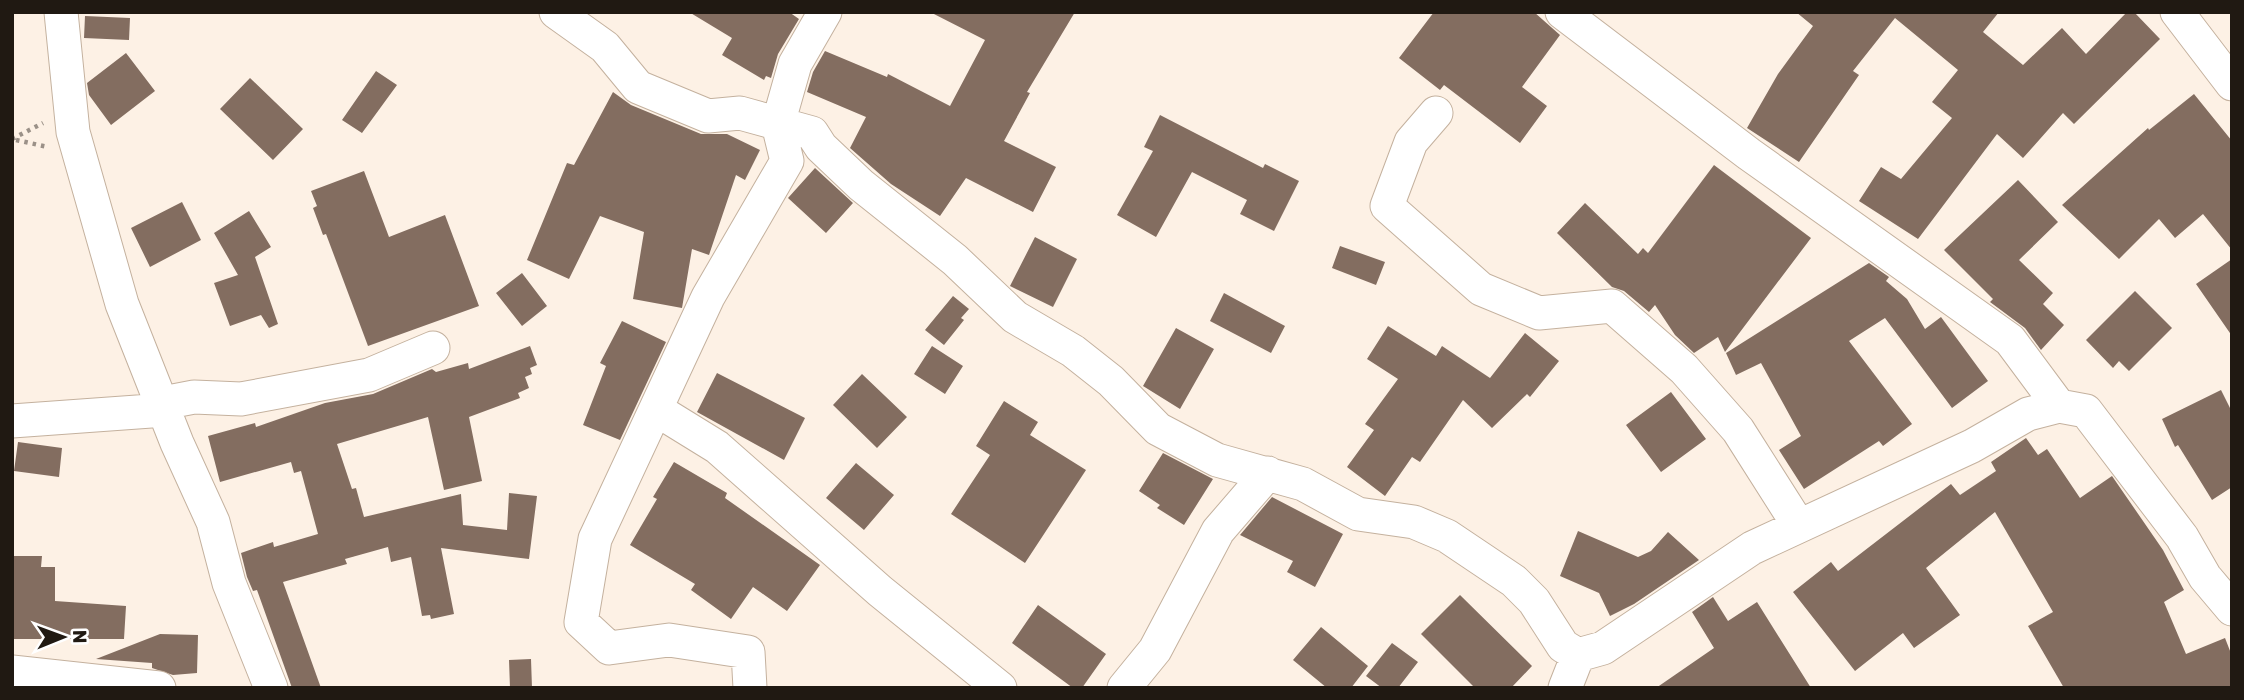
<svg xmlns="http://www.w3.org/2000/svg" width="2244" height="700" font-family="Rubik,sans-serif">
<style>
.building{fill:#836d60}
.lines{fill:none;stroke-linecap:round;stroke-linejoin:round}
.street-casing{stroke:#c4b19e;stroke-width:35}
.path{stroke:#9b9188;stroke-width:4.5;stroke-dasharray:3.5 5;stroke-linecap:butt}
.street{stroke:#fff;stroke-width:33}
</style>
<rect width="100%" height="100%" fill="#fdf1e5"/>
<path class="building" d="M689,12H789L799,19L778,54L771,78L766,76L764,80L722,55L732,38Z
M930,12H1075L1027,92L1030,93L1004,141L1056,167L1033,212L966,178L940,216L891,184L850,148L866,117L807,92L813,72L825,51L887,77L888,74L950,106L985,40Z
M1434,12H1534L1560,35L1522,87L1547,106L1520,143L1444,85L1440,90L1399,58Z
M1796,12H1999L1983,32L2023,65L2062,28L2086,54L2127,12H2134L2160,39L2074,124L2063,113L2023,158L1997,134L1918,239L1859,201L1881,167L1901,179L1952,118L1932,102L1958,70L1895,18L1853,71L1859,75L1799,162L1747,128L1778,74L1813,26Z
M85,16L130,18L129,40L84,38Z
M126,53L155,91L111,125L89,95L87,83Z
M376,71L397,85L362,133L342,120Z
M250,78L303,129L273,160L220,109Z
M613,92L631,105L701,134H727L760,150L745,180L736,175L709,255L692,249L682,308L633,299L644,232L600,216L569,279L527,260L567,163L574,165Z
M2194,94L2232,141V250L2203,214L2175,238L2159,219L2119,259L2062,205L2148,128L2149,130Z
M1160,115L1263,168L1265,164L1299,181L1274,231L1240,214L1247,200L1192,172L1156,237L1117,215L1153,151L1144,147Z
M1714,165L1811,238L1725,352L1718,337L1694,353L1675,335L1655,305L1649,312L1624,291L1612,287L1557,233L1585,203L1638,254L1643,248L1648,253Z
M815,168L853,203L826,233L788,198Z
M364,171L389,237L445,215L479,306L368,346L326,234L323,235L313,208L317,206L311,191Z
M2018,180L2058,222L2019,260L2053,293L2043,304L2064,325L2041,350L2025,328L1990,302L1993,299L1944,250Z
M182,202L201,240L150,267L131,228Z
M249,211L271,247L255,257L278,324L269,328L261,315L230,326L214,283L238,275L214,233Z
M1035,237L1077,259L1053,307L1010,286Z
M1340,246L1385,262L1376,285L1332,268Z
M2232,259V336L2196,284Z
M1869,263L1889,277L1886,281L1907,299L1925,329L1941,317L1988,381L1952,408L1885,318L1849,341L1912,424L1883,446L1879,441L1804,489L1779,450L1801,436L1761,363L1736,375L1726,353Z
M522,273L547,306L522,326L496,293Z
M2135,291L2172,328L2129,371L2119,361L2113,368L2086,340Z
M1224,293L1285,326L1271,353L1210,321Z
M953,296L969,309L961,318L964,320L944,345L925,330Z
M622,321L666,342L620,440L583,425L606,366L600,363Z
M1388,326L1436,356L1442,346L1490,378L1525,333L1559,361L1530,397L1527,394L1492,428L1463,400L1420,462L1412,457L1385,496L1347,467L1374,430L1365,424L1398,379L1367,359Z
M1176,328L1214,349L1180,409L1143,386Z
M530,346L537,365L530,368L532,374L525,377L529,388L518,393L520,398L469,417L482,481L444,490L428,417L337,444L352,489L356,488L364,517L461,494L463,525L507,530L509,493L537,496L529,559L441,548L454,614L431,619L430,615L422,616L411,557L391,562L388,547L345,559L347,564L283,582L321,688H292L257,590L253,591L247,577L241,553L273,542L274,547L318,534L301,471L294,473L291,462L220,482L208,436L255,423L256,427L325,403L373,394L432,369L436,372L468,363L469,369Z
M932,346L963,366L945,394L914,374Z
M717,373L805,418L784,460L697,412Z
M862,374L907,417L877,448L833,405Z
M2221,390L2232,412V487L2212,500L2178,445L2175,447L2162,419Z
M1671,392L1706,439L1661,472L1626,425Z
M1004,401L1038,422L1030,435L1086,470L1025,563L951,514L990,455L976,446Z
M2026,438L2038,455L2047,449L2080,498L2112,476L2163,550L2184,590L2164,602L2186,654L2225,638L2232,656V688H2064L2028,626L2053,612L1995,512L1926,568L1960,615L1914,648L1903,633L1855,671L1793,592L1831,562L1838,571L1951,484L1960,495L1996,471L1991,462Z
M18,442L62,448L59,477L14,471Z
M1163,453L1213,479L1184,525L1157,508L1160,505L1139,491Z
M674,462L727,493L725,498L820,565L787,611L753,587L731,619L691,590L695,584L630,545L657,499L653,497Z
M856,463L894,495L864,530L826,498Z
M1272,497L1343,534L1315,587L1287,572L1293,561L1240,535Z
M1578,531L1638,557L1651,551L1668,532L1699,560L1634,604L1610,616L1599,593L1560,576Z
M12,556H42L41,567H55V601L126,606L124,639H12Z
M1460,595L1532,666L1511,688H1475L1421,634Z
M1713,597L1728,621L1757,602L1811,688H1656L1714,648L1692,612Z
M1038,605L1106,654L1082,688H1073L1012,643Z
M1321,627L1368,666L1351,688H1327L1293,660Z
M160,634L198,635L197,673L173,675L152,668V663L96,659Z
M1392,643L1418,662L1398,688H1382L1366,676Z
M531,659L532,688H510L509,660Z"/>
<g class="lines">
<g class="street-casing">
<path id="street" d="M61,12L73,132L122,304L177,443L213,522L229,583L271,688
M556,12L605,47L638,87L708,116L740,113L812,133L821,147L861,185L955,260L1015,317L1073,351L1111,381L1158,429L1217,460L1303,484L1358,514L1414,522L1447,536L1514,581L1534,601L1563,646L1578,655L1603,648L1752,548L1972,446L2028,414L2059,406L2086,411L2182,537L2205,577L2232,609
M1562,12L1749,154L2010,340L2059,406
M2177,12L2232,84
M1436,113L1411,142L1387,206L1481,289L1539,313L1612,306L1684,369L1738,430L1799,526
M163,403L194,397L241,399L369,375L433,348
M657,410L717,447L880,591L1000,688
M12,421L165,410
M12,672L159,688
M750,688L748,652L669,640L609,648L581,622L595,539L708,297L787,161L778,124L795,64L825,12
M1124,688L1155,650L1218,531L1268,473
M1565,688L1578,655"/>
</g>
<path class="path" d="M12,139L43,123
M16,140L48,147"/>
<use href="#street" class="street"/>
</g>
<rect width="2244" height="700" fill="none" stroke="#201912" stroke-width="28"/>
<g transform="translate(63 637) rotate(89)" stroke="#ffffff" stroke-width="5" paint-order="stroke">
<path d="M0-5L12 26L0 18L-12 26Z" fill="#201912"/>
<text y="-10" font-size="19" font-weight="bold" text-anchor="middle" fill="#201912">N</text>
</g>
</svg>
